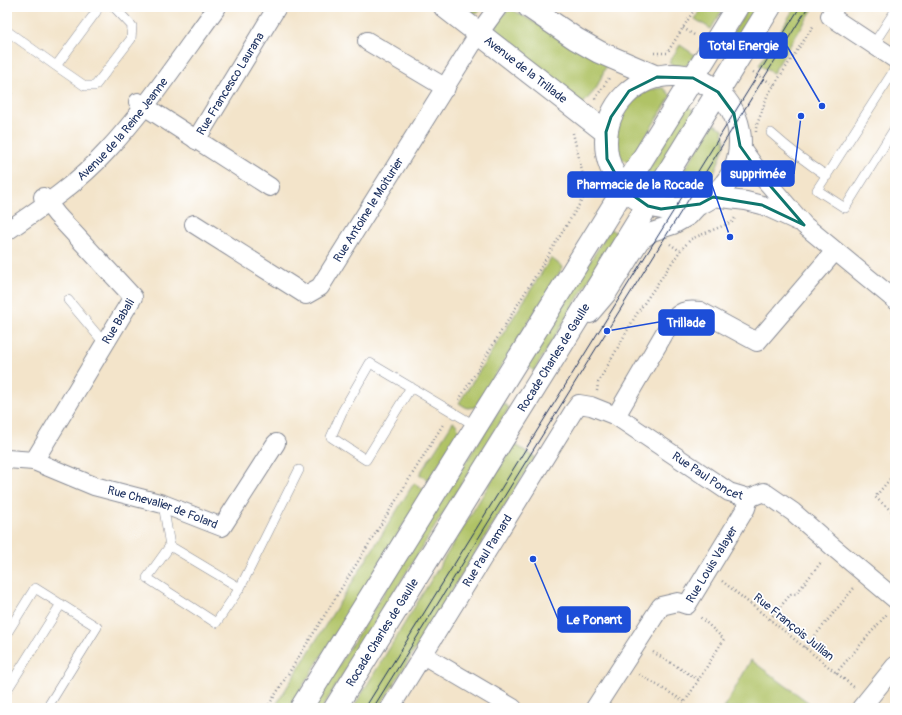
<svg xmlns="http://www.w3.org/2000/svg" width="902" height="715" font-family="Pangolin,sans-serif">
<style>
.green{fill:#b0c366;stroke:#667962}
.lines{fill:none;stroke-linecap:round;stroke-linejoin:round}
.lane-casing{stroke:#878a94;stroke-width:10}
.street-casing{stroke:#878a94;stroke-width:20}
.secondary-casing{stroke:#878a94;stroke-width:24}
.primary-casing{stroke:#878a94;stroke-width:24}
.path{stroke:#878a94;stroke-width:2.5;stroke-dasharray:1 3;stroke-linecap:butt}
.lane{stroke:#fff;stroke-width:9}
.street{stroke:#fff;stroke-width:18}
.secondary{stroke:#fff;stroke-width:22}
.primary{stroke:#fff;stroke-width:22}
.tram{stroke:#1b2f5e;stroke-width:1}
.marked{fill:none;stroke:#0f766e;stroke-width:3;stroke-linejoin:round}
.labels{text-anchor:middle;stroke-width:3.5;stroke-linejoin:round;paint-order:stroke}
.street-label{font-size:12px;fill:#1b2f5e;stroke:#fff}
.leader{fill:none;stroke:#1d4ed8;stroke-width:1.5}
.callout-dot{fill:#1d4ed8;stroke:#fff;stroke-width:1.5}
.callout{fill:#1d4ed8;stroke:#1d4ed8;stroke-width:1.5}
.callout-label{font-size:13px;text-anchor:middle;font-weight:bold;fill:#fff}
</style>
<rect width="100%" height="100%" fill="#fff"/>
<filter id="ink" filterUnits="userSpaceOnUse"><feTurbulence type="fractalNoise" baseFrequency=".025" numOctaves="2"/><feDisplacementMap in="SourceGraphic" scale="8" xChannelSelector="R" yChannelSelector="G"/><feConvolveMatrix kernelMatrix="1 2 1 2 8 2 1 2 1" color-interpolation-filters="sRGB"/></filter>
<filter id="wash" filterUnits="userSpaceOnUse"><feTurbulence type="fractalNoise" baseFrequency=".012" numOctaves="4" result="noise"/><feDisplacementMap in="SourceGraphic" scale="16" xChannelSelector="R" yChannelSelector="G"/><feGaussianBlur stdDeviation="0.9" result="paint"/><feColorMatrix in="noise" values="0 0 0 0 0 0 0 0 0 0 0 0 0 0 0 0 0 1.4 0 .05"/><feComposite in="paint" operator="in"/></filter>
<g filter="url(#wash)">
<rect width="100%" height="100%" fill="#f3e4ca"/>
<path class="green" d="M458,7H483L479,12L467,14Z
M703,7H724L711,29L695,19Z
M749,7H759L732,50L726,44Z
M795,7H814L773,73L759,65Z
M511,9L607,64L596,89L581,106L502,38C501,36 498,32 497,29C495,20 504,13 511,9Z
M680,45L695,55L688,64L681,68L669,63Z
M664,88L671,96L629,163L619,157C616,147 616,136 619,126C622,115 636,96 646,92C652,89 658,88 664,88Z
M687,106L695,111L653,180L645,175Z
M714,124L723,129L725,144L714,174L705,184L695,191L684,194L671,190Z
M610,229L617,233L534,371L526,365Z
M551,258L563,267L475,407L467,408L459,403Z
M503,403L509,408L322,708H312Z
M453,422L456,424L459,430L429,480L419,475Z
M514,444L535,457L379,708H353Z
M414,483L425,490L289,708H274Z
M751,660L816,708H724Z"/>
</g>
<g filter="url(#ink)">
<g class="lines">
<g class="lane-casing">
<path id="lane" d="M7,31L56,66L96,12L98,7
M873,45L895,11
M56,66L85,86H95L131,39L132,26L114,7
M895,69L817,190L845,208L895,128
M7,92L8,91
M771,133C789,149 807,163 827,176
M68,300L105,344
M411,387L366,460L331,437L342,412L370,363L476,426
M163,504L170,546L147,578L216,623L240,588L299,470
M170,546L240,588
M7,633L35,588L97,627L47,708
M7,690L61,604"/>
</g>
<g class="street-casing">
<g id="street">
<path d="M835,7L830,16L895,59"/>
<path d="M367,41L446,88"/>
<path d="M138,102L270,187"/>
<path id="s1" d="M196,140L277,7"/>
<path d="M740,146L760,174L804,225L895,300"/>
<path d="M713,197L746,201L762,205L797,221"/>
<path id="s2" d="M194,224L306,295L320,287L479,33L498,7"/>
<path id="s3" d="M7,231C42,207 78,183 106,152C148,107 181,56 217,7"/>
<path d="M590,314L607,294L640,241L652,232L673,225L689,216L700,204"/>
<path d="M616,416L671,322C680,311 686,309 700,311L757,342L835,251"/>
<path id="s4" d="M7,459L34,461L94,486L163,504L222,527L276,443"/>
<path id="s5" d="M34,461L133,297L57,215L43,197"/>
<path d="M423,655L513,708"/>
<path id="s6" d="M390,708L573,412L579,404L591,406L616,416L729,492L749,498L764,492L793,512L833,547L895,599"/>
<path id="s7" d="M595,708L661,606L678,602L687,605L746,508L749,498"/>
<path d="M861,708L895,666"/>
</g>
</g>
<g class="secondary-casing">
<g id="secondary">
<path id="s8" d="M445,7L606,132"/>
<path d="M529,7L576,39L599,52L657,77"/>
<circle cx="673" cy="142" r="67"/>
</g>
</g>
<g class="primary-casing">
<g id="primary">
<path d="M301,708L737,7"/>
<path id="s9" d="M335,708L558,351L770,7"/>
</g>
</g>
<path class="path" d="M683,28L696,36
M654,53H667L696,7
M753,72L774,85
M595,99L609,78
M756,132V128L767,96L814,25
M587,192L595,197
M670,244L680,251
M597,391L598,383L636,315L680,251L691,239L732,222L735,218
M459,400L587,192L573,133
M895,473L875,497L895,514
M722,581L855,688
M770,619L791,594H796L822,561
M805,648L854,588
M653,652L699,680
M836,673L887,614
M639,674L685,702
M267,708L444,423
M681,708L724,639L700,617"/>
<use href="#lane" class="lane"/>
<use href="#street" class="street"/>
<use href="#secondary" class="secondary"/>
<use href="#primary" class="primary"/>
<path class="tram" d="M365,708L800,7
M373,708L808,7"/>
</g>
</g>
<path class="marked" d="M657,77L693,78L718,92L734,114L740,146L760,174L804,225L762,205L713,197L700,204L661,209L648,206L624,189L607,159L606,132L611,117L629,91Z"/>
<g class="labels">
<g class="street-label">
<text dy="4" stroke="none"><textPath href="#s8" startOffset="102">Avenue de la Trillade</textPath></text>
<text dy="4" stroke="none"><textPath href="#s1" startOffset="66">Rue Francesco Laurana</textPath></text>
<text dy="4" stroke="none"><textPath href="#s3" startOffset="155">Avenue de la Reine Jeanne</textPath></text>
<text dy="4" stroke="none"><textPath href="#s2" startOffset="240">Rue Antoine le Moiturier</textPath></text>
<text dy="4" stroke="none"><textPath href="#s5" startOffset="163">Rue Babali</textPath></text>
<text dy="4" stroke="none"><textPath href="#s9" startOffset="413">Rocade Charles de Gaulle</textPath></text>
<text dy="4" stroke="none"><textPath href="#s6" startOffset="507">Rue Paul Poncet</textPath></text>
<text dy="4" stroke="none"><textPath href="#s4" startOffset="164">Rue Chevalier de Folard</textPath></text>
<text dy="4" stroke="none"><textPath href="#s6" startOffset="185">Rue Paul Pamard</textPath></text>
<text dy="4" stroke="none"><textPath href="#s7" startOffset="196">Rue Louis Valayer</textPath></text>
<text transform="translate(794 627) rotate(39)" y="4">Rue François Jullian</text>
<text dy="4" stroke="none"><textPath href="#s9" startOffset="89">Rocade Charles de Gaulle</textPath></text>
</g>
</g>
<path class="leader" d="M822 106L787 46M801 116L794 174M730 237L712 185M607 331L659 322M533 559L558 619"/>
<g class="callout-dot">
<circle cx="822" cy="106" r="4"/>
<circle cx="801" cy="116" r="4"/>
<circle cx="730" cy="237" r="4"/>
<circle cx="607" cy="331" r="4"/>
<circle cx="533" cy="559" r="4"/>
</g>
<g class="callout">
<rect x="700" y="33" width="87" height="25" rx="4"/>
<rect x="722" y="161" width="72" height="25" rx="4"/>
<rect x="568" y="172" width="144" height="25" rx="4"/>
<rect x="659" y="310" width="55" height="25" rx="4"/>
<rect x="558" y="607" width="72" height="25" rx="4"/>
</g>
<g class="callout-label">
<text x="743" y="50">Total Energie</text>
<text x="758" y="178">supprimée</text>
<text x="640" y="189">Pharmacie de la Rocade</text>
<text x="686" y="327">Trillade</text>
<text x="594" y="624">Le Ponant</text>
</g>
<rect width="902" height="715" fill="none" stroke="#fff" stroke-width="24"/>
</svg>
